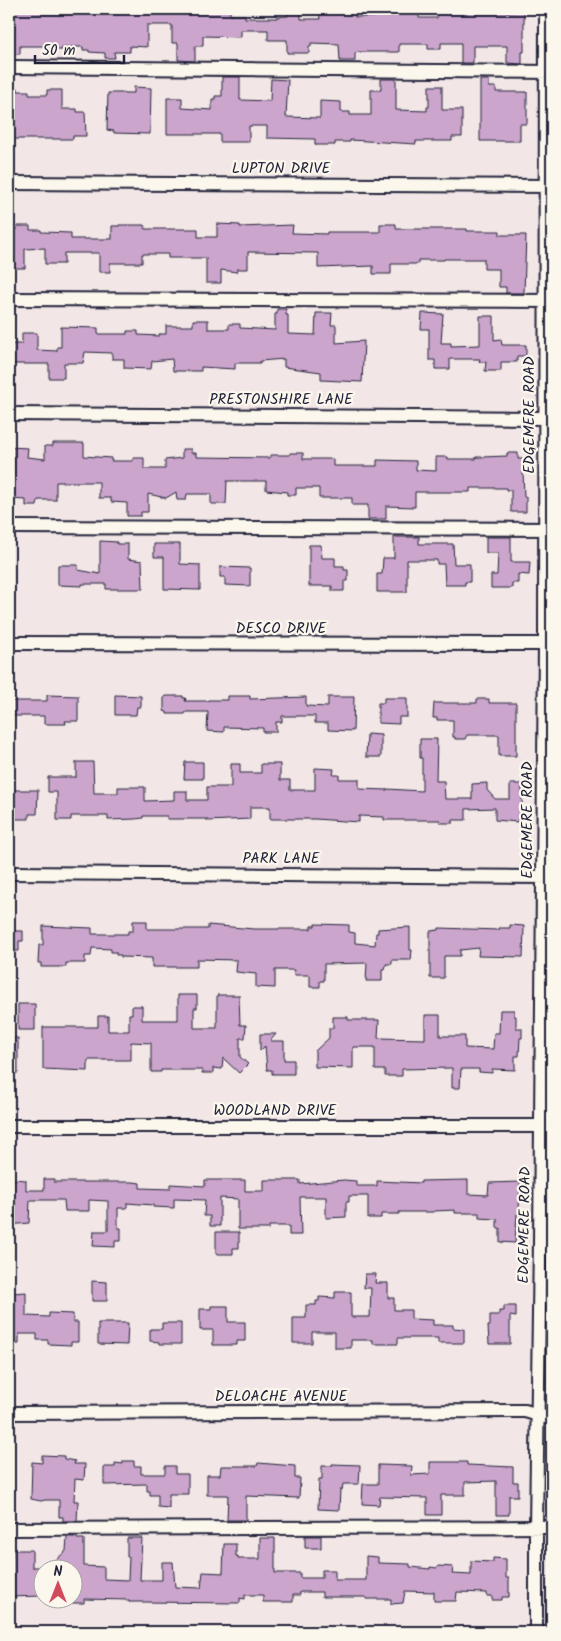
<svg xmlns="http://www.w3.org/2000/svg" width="561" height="1641" font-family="Kalam,sans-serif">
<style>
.building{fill:#cca5cd;stroke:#22223b}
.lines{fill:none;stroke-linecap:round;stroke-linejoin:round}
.minor-casing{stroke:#22223b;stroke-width:16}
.minor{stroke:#fbf7ec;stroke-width:12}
.labels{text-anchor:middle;stroke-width:4.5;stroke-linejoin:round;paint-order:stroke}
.street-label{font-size:15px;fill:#22223b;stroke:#fbf7ec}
</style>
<rect width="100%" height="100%" fill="#f2e7e6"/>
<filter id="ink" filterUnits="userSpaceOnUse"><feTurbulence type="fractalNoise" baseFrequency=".02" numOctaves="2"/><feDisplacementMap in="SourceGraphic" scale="10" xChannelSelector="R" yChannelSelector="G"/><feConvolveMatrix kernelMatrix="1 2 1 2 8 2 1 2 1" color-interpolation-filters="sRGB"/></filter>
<g filter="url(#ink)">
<path class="building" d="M9,9H98V13L126,11V9H230V15H245V18H277V17L288,16V9H301V19H320L319,10L335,9H355V17H374V9H419V18H437V9H492V12H514V9H524V52H522V64L507,63V46H473V63H461V43H441V49H428V44H399V52H357L355,54V61H340L339,44L311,43V46H309V53H287V40H268V30H241V37L203,36V46H195V61L178,60V43H172V25H147V47L130,46V52H114L115,58H105V53L89,52V50H83V47H62V50H52V46H20V54H9Z
M222,77H240V100L270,101L271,79L288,80L286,117L320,118V101L341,102V112H350V115H371V90H381V79H396V110L427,111V107H429V86H442V110H462V137H452V141H416V144L350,140V142H335V145H315V139L267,138V126H249V142H220V134H167V98H182V108L212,110V99H215V96H222Z
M480,80H489V87H496V92H527V124H520V141H480Z
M134,87L151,88L150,134L114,133V131L107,130L108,93H134Z
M9,88H18V91H29V95H47V90H62V109H77V112H85L86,136H73V139H9Z
M217,224L240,225V227L293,225L292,233L327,234V232H380V224H396V229H467V231H500V235H526L524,293H506V287H499V269H484V259H444V260H418V264H391V274H373V266L318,268V253L250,252H248V269H237V272L221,270V283H206V258H168V254H142V263H110V272H99V253H64V264H45V248L25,249V268H9V229H17V226H30V230H41V232L71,233V239H112V226H119V225H145V229H198V237H217Z
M277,309H286V315H288V334L315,335L316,313H332L331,325H336V343L364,341L362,382L321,380V372L284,367V359L260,361V363H235V369L201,367V371H173L172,359L152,361L151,369L124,368V359H112V353L85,352L83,363H64V378H49V364H9V344H22V333H37V350L57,351V347H61V327L98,328V334H127V331H138V335L159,336V334H166V326H193V320H208V329H229V324H240V328L275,330V314H277Z
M422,313L443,314L441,343H451V346L480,345V316H494V340L501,339L502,345H526V356H517V362H501V371H485L486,362H479L480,359H450V369H435V360H429V329H421Z
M53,443H84V456L111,458V461H133V458H144V469H165V460L182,458V449H191V453H196V457L270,458V455H290V453H303V459H333V466H377V460L416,461V470L436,471V457H448V459H476V457H482L507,456V453H518V459H525V471H523L524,497H526V512H511V490H506V488H470V492H415V507L386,506V519H368V505H352V498H319V488H296V495H287V492L266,490V481H227L226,504H211V494H187L186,500H177L176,492L166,498L148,494V512H141V516H127V503L111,502V498H99V482H56V500H38L37,506H26V500L9,499V447L28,448L27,457L45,459V446H53Z
M394,537H419V544H453L454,564H470V582H465V585H445L444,564H437V560H407V592H377V574H382L383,558H394Z
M486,537H511V562H530L529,575L518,574V583H512V588H491V575H497L498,553H486Z
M100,541L117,542V544H128V559L142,561L143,589H106V584H82V586L58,585V565H78V570L100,574Z
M154,544H180V564L200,565V590L164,589V557H154Z
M309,545H321L322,558H335V566H344V570H348V581H344V591H332V586H309Z
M220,567L250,568V586L225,585V577H220Z
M47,695L78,696V721H65L66,724H44V716H9V701H47Z
M115,695L141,696V707H137L136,715H115Z
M167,696H183V698H186L185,701H208V700H228V696H250V699L306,697V706L328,707V697H354L353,731L328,730V723H315V716H282V722H276V732H263V728L224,727V732L207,731L208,712H186L185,714H167V712L164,711V697Z
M384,698H407V717H399V724L378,723V703H384Z
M477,699H489V703H516V756H499V735H467L465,739H455V737H453V720H437V718H433L434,703H477Z
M367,734L381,735V757H366Z
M420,739H437L436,781H444L445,799H472V784L487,783V790L495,799H510V784H522V814H518V822L495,820V808L466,809V820H453V823H440V820H384V817L359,816V822L315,819H270V807H250V819L207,821V819H167V816H143V818L135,819L108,820V816H71V820H57V792H48V777H76V762H93L94,793H118V787H145V801L174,800V791H187V800H207V787H231V764H240V773H261V764H280V780H290V790H315V768L334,769L333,775H339V779H359V789L387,790V789L422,791V758H420Z
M185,762H203V779H184Z
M9,790H38L37,814H29V819H9Z
M133,921H147V929H208V925L254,929H311V926H315V924L349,925V932L355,933V943L375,945L376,933H378V929L410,927V950H412L411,960H392V964H386L385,970H382V981H366L367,963L324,964V981H320V987H310V975H294V970H275V988L256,987V974L236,972L237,960L197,959V967H152V958L121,957V955H116V952H111V949L92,948L91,956H85V963H66V967H41V963H38L39,945H43V926L92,928V934H128V931H133Z
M510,925L524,926L523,957L478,956L479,948L460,950V956H444V978H430V931L439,930V928L499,930V928H510Z
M9,931H23V941H19V951H9Z
M178,995H197V1008H194V1028H217V995H239L240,1025H246L245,1038H240V1057L248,1064L239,1073L223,1058L222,1069L213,1068V1073H202V1070H161V1072H151V1043L131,1042V1060H88V1071L43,1069V1027H98V1016H108V1031H129V1014H132V1006H142V1020H178Z
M18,1004H35V1030H18Z
M500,1010H514V1016H516V1028H522V1038H520L519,1056H515V1070L492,1069V1073L479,1072V1069H461L460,1088H452V1068L402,1069V1076H385V1070H375V1047H353V1068L315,1067V1051L329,1038V1028H333V1017H348V1020H379L378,1038L425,1039V1015H440V1036H465V1048L493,1049L494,1033H499Z
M260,1034H276L270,1041H284V1060H294V1074H272V1070H267L265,1046L260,1051Z
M9,1038H18V1073H9Z
M13,1179L26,1180V1190H44V1179H54V1182H133L140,1183V1188L170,1189V1184L205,1186V1180H245V1191H264V1180H300V1184L344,1180L356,1181V1186H377V1181L421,1183V1181L468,1180V1194L488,1195L489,1183L520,1182L519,1215L517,1214L515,1243L500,1242V1228H497V1219L479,1218V1213H455V1210L434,1211V1212H399V1214H381V1218H368V1196H349V1202H346V1217L326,1218V1197H300L301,1235H289V1226H269V1229H238V1199L220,1198V1226H210V1216H204L205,1200L174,1199V1208L153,1207V1205L127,1203V1208H118V1228H121V1241H115V1247L93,1246L94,1231H108V1201L89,1200V1211H65L64,1200H30L29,1223L9,1225V1182H13Z
M216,1232H239V1248H233V1254H216Z
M365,1274H376L375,1283H388V1298H394V1310H411V1319L433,1320V1325H453V1328L464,1329V1343H438V1338H398V1344H373V1340H351V1348H335V1332H312V1343H293V1318H306V1305H316V1301H319V1297L335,1298V1292H351V1317H370L371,1288H364Z
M92,1281L107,1282V1301H92Z
M26,1292V1316L49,1317V1313L73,1314V1322H78V1342H71V1345L48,1344V1340H37V1334H19V1344H9V1313L13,1311V1293Z
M211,1306H228V1322H245V1341H237V1345H213V1330H200V1309H211Z
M504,1306H516V1317L510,1316V1344H489L488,1326H490V1315H499V1311H504Z
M98,1323H128L127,1345L98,1344Z
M162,1323H181V1344H159V1342L150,1341V1329H162Z
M42,1455L64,1456V1459L75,1461L74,1464H85L84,1480L75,1479L74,1501H78L77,1521H63V1517H59V1500H45L41,1501L31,1499L32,1462L42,1463Z
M123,1461H134V1466H141V1474H165V1466H175V1474H188V1494H169V1508L158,1507V1495H150V1491H147V1484L104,1485V1467H115V1463L123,1464Z
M430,1462H467V1465L513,1467V1482H518V1496H509V1515H496V1481L465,1482V1495H441V1515H427V1498L380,1497L379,1505L362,1504L363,1484H378V1465L412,1466L411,1475L430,1474Z
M258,1463L295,1466V1478H300L299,1498L246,1496V1520H227L228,1495H207V1475H220L221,1466H257Z
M332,1464L360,1465L359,1484H343L342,1490H340L339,1510L318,1509L319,1479H322V1466H332Z
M305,1536H321V1548H305Z
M67,1537H77V1539H84V1566L104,1567V1579L128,1580L129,1557H127V1538H142L140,1580H162V1562H173L175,1587L201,1588L203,1572L223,1573L224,1544H236V1556H238V1559H260V1538H275V1573H300V1578H322V1570H335V1580H366V1556L378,1557V1563L410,1564V1567L430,1569V1567L437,1568L438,1566L453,1567L452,1574L471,1575V1561L493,1562V1558L506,1559V1578H509V1597H502V1600H492V1596H487V1593L457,1592L456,1601H434V1592L405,1591L403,1603L391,1604V1599H366V1597H322V1592H300V1595H293V1602H263V1595H245V1599L240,1598V1603L144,1602H129V1600L84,1599V1603H72V1568H47L66,1551Z
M12,1550H32V1567H42V1596L9,1597V1558H12Z"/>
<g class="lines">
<g class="minor-casing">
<path id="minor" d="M9,67L552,72
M9,183L552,186
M9,299L552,301
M9,414L552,418
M9,527L552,529
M9,643L552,644
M9,873L552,877
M9,1126H541
M9,1413L525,1411L552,1419
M9,1529L552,1527
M536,1632V1527L540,1242L545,644L546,9"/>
</g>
<use href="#minor" class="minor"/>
</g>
</g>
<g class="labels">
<g class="street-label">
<text x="281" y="173">LUPTON DRIVE</text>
<text x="281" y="404">PRESTONSHIRE LANE</text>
<text transform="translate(529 415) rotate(-90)" y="5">EDGEMERE ROAD</text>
<text x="281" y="633">DESCO DRIVE</text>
<text transform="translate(527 820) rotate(-90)" y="5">EDGEMERE ROAD</text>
<text x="281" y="863">PARK LANE</text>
<text x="275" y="1115">WOODLAND DRIVE</text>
<text transform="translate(524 1225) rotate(-89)" y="5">EDGEMERE ROAD</text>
<text x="281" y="1401">DELOACHE AVENUE</text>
</g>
</g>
<rect width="561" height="1641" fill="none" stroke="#fbf7ec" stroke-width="30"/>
<rect x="15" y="15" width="531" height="1611" fill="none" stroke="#22223b" stroke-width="2" filter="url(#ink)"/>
<g transform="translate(58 1584)"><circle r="24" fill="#fbf7ec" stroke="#a4a2a5"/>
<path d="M0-4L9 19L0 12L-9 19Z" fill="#d1495b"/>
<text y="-8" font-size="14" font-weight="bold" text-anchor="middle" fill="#22223b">N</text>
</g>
<path d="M35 55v8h89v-8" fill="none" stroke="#22223b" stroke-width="2.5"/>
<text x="42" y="55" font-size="15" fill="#22223b" stroke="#fbf7ec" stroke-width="4" paint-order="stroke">50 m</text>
</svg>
